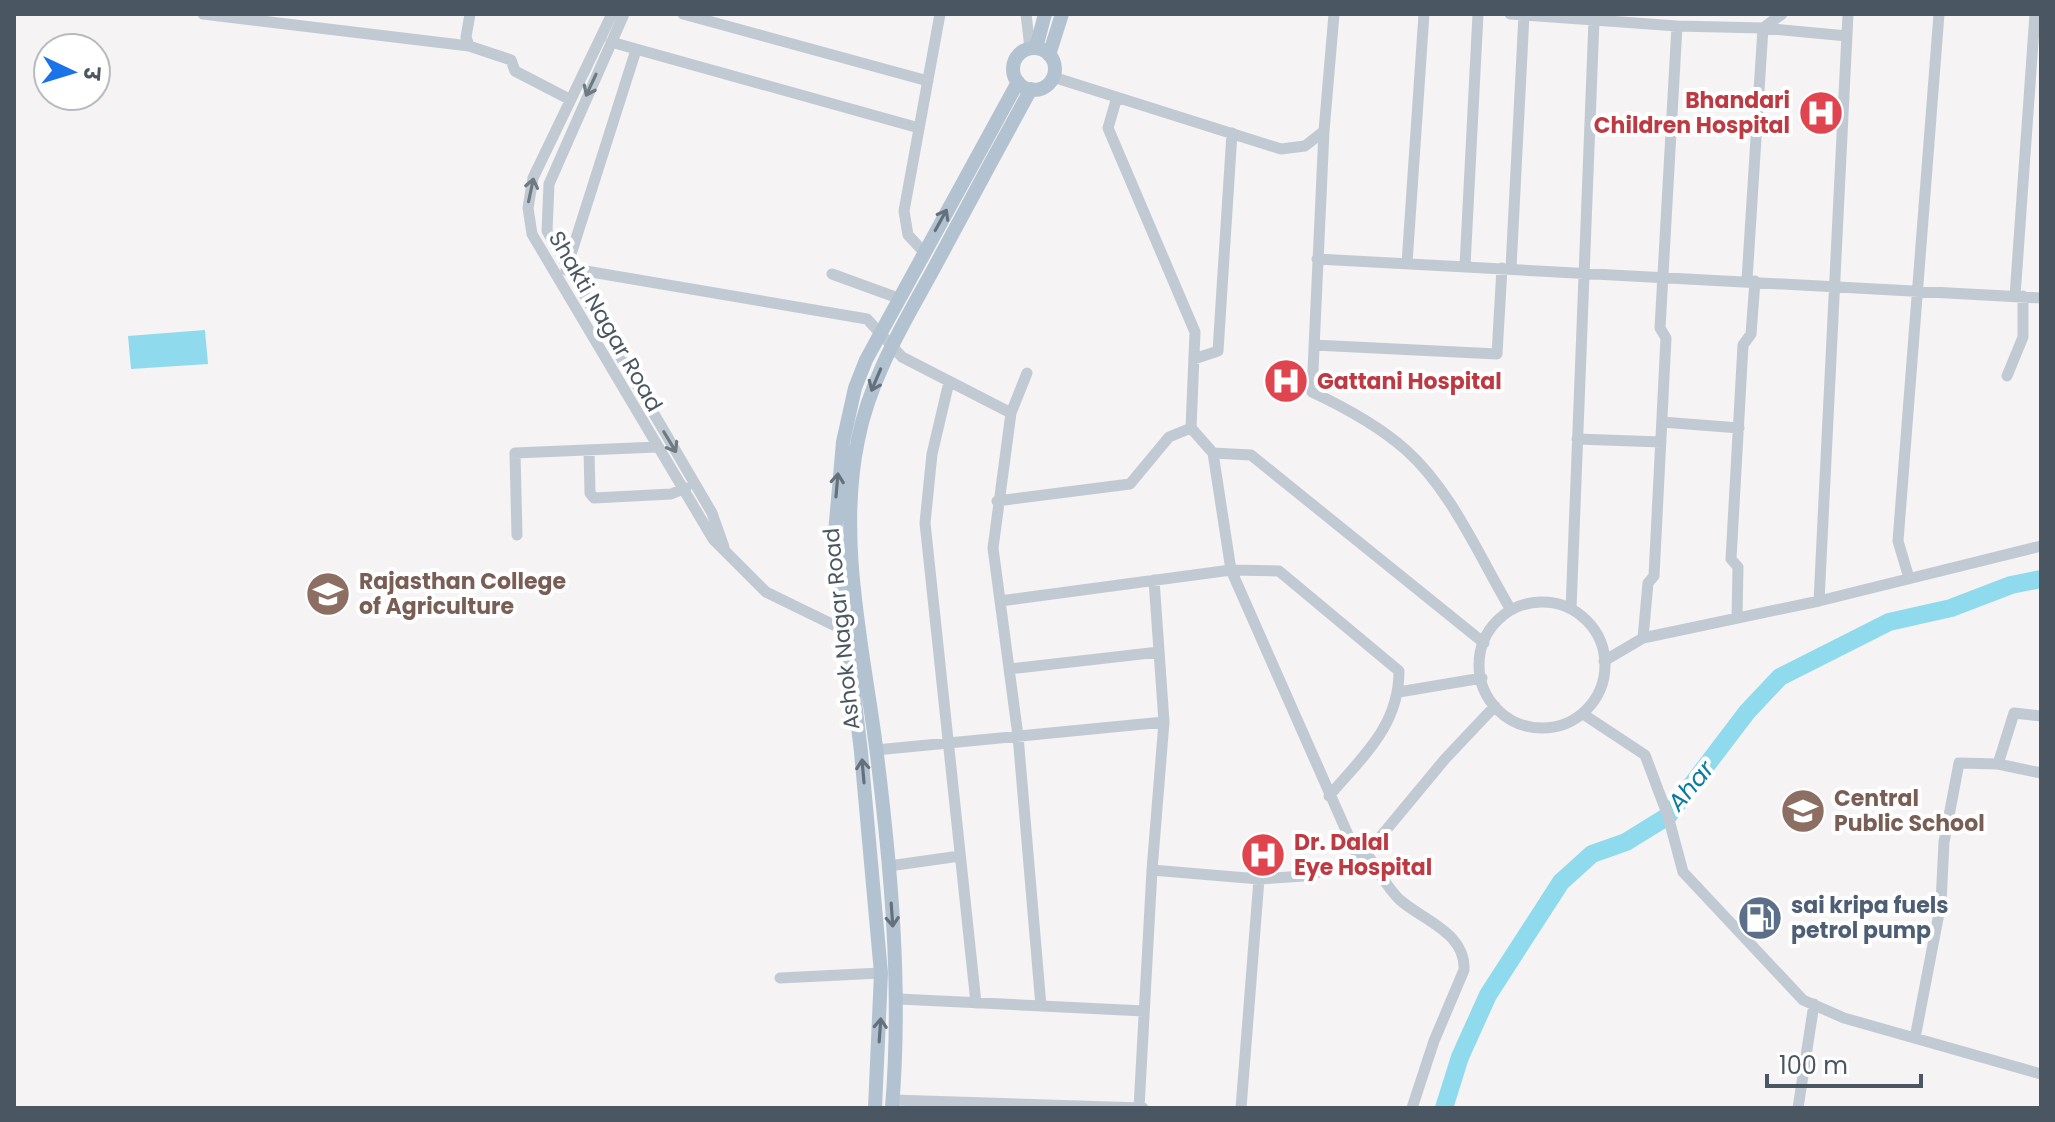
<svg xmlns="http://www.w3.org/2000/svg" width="2055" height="1122" font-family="Poppins,'Noto Sans Devanagari',sans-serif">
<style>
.water{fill:#90daee}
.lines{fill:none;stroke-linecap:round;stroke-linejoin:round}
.river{stroke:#90daee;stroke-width:18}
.minor{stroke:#c1cad2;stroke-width:11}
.major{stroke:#b3c2d1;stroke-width:14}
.oneway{stroke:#6e7983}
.oneway2{stroke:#64717d}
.labels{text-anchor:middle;stroke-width:8;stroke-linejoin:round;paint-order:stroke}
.health-label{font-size:22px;font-weight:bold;fill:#be3a42;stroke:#fff;text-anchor:start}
.street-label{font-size:22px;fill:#4a5661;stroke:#fff}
.education-label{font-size:22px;font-weight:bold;fill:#785e54;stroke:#fff;text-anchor:start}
.service-label{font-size:22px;font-weight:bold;fill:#4e5e75;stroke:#fff;text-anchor:start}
.water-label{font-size:24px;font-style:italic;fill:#0c7c9b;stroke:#fff}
</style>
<rect width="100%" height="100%" fill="#f5f3f3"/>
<path class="water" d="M205,330L208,364L131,369L128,336Z"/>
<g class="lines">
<path class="river" d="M1444,1108L1460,1057L1488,995L1561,882L1592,854L1626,842L1668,816L1747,712L1780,677L1889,622L1951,608L2011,585L2041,579"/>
<path class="minor" d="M203,14L469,46
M470,14L466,37L469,46L511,60L515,71L569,99
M612,14L533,178L528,208L532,234L713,539L766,592L850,633
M624,14L549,184L547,231L712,513L724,547
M683,14L928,81
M1026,14L1030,48
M1510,14L1677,26L1763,28L1782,14
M611,42L919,128
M1053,77L1281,149L1305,146L1324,131L1334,14
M1117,97L1108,128L1195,332L1191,428L1213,453L1251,455L1484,643
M1324,131L1312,392C1344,407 1379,426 1406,450C1452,491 1480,558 1511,610
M923,251L908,235L904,211L940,14
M1317,259L2041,298
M1407,263L1424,14
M1465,266L1478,14
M568,268L867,319L902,357L1011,413L993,548L1018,736L1041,1006
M1511,268L1524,15
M566,270L636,50
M832,274L898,298
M1747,280L1763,28L1847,36
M2015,296L2035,14
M1314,345L1497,354L1502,268
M1194,359L1218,351L1232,133
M2007,376L2023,337V296
M949,382L932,454L925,523L976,1003
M1011,413L1027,373
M1662,422L1739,428
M1577,439L1661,442
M589,450L590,493L594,498L671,494L686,488
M997,501L1130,484L1169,437L1191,428
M517,535L515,453L657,447
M1909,578L1898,541L1939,14
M1154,580L1164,722
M1000,601L1231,570L1279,571L1399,671C1399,726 1363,756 1329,796
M1819,601L1848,14
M1479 665a63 63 0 1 1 126 0a63 63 0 1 1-126 0Z
M1571,609L1594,20
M1737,617L1738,567L1731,559L1743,345L1751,334L1755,281
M1643,638L1648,583L1654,576L1666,338L1660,328L1677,26
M1604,661L1643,638L1819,601L2041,546
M1009,669L1159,652
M1399,692L1482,678
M1583,714L1645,755L1668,816L1683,872L1803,1000L1844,1018L2041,1074
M876,750L1164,722L1152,870L1259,879L1304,876L1360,862L1231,570L1213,453
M1998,764L2041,773
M1367,854C1377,868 1387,888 1400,900C1424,921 1466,933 1464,970L1434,1041L1412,1108
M1362,859L1445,759L1495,706
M889,866L960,856
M780,978L881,973
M899,999L1144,1011
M1915,1038L1941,903L1944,842L1959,763L1998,764L2014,713L2041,716
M893,1100L1143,1108
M1139,1108L1152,870
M1241,1108L1259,879
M1798,1108L1814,1004"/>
<path class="major" d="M1036,48L1045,14
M1013 69a21 21 0 1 1 42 0a21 21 0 1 1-42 0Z
M1049,55L1062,14
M875,1108L881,973L861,752L835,533L843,442L855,388L866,360L1018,82
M892,1108C902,987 891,867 876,747C863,647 837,540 858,440C870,378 903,325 933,270C965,210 998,149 1031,89"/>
</g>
<defs><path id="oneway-shaft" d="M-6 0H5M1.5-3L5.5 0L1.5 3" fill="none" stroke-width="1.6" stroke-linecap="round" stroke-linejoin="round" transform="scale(2)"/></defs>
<g class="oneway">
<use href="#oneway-shaft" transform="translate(591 85) rotate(115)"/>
<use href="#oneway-shaft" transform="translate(531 190) rotate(-78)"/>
<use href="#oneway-shaft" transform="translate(670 442) rotate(59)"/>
</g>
<g class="oneway2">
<use href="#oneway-shaft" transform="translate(941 220) rotate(-61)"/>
<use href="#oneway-shaft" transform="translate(876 380) rotate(113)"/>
<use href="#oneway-shaft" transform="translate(837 485) rotate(-85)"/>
<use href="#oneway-shaft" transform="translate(863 771) rotate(-95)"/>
<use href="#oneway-shaft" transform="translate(892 915) rotate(86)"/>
<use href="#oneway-shaft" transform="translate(880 1030) rotate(-86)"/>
</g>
<defs>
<g id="hospital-disc" transform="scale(2.3)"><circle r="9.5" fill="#e0444e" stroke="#fff"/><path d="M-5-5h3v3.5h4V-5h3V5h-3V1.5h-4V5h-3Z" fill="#fff"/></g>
<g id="university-disc" transform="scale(2.3)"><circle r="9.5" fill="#8d6e63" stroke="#fff"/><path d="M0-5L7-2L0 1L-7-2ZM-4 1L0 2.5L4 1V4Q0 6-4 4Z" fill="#fff"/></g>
<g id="school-disc" transform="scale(2.3)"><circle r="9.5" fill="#8d6e63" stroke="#fff"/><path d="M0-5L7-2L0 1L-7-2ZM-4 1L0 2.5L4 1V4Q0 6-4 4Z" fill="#fff"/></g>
<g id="fuel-disc" transform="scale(2.3)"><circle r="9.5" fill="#5c6f8a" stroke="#fff"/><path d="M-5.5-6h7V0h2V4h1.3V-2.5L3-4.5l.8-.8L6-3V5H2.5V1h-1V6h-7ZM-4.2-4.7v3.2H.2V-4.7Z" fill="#fff"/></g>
</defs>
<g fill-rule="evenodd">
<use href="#hospital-disc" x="1821" y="113"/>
<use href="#hospital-disc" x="1286" y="381"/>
<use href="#university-disc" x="328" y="594"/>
<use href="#school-disc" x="1803" y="811"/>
<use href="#hospital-disc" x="1263" y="855"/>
<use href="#fuel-disc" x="1760" y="918"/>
</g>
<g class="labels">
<g class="health-label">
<text x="1790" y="108" text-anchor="end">Bhandari<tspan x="1790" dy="25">Children Hospital</tspan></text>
<text x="1317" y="389">Gattani Hospital</text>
<text x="1294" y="850">Dr. Dalal<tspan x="1294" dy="25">Eye Hospital</tspan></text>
</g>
<g class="street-label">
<text transform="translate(606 321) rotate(60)" y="8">Shakti Nagar Road</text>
<text transform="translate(841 629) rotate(-96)" y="8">Ashok Nagar Road</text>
</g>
<g class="education-label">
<text x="359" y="589">Rajasthan College<tspan x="359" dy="25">of Agriculture</tspan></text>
<text x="1834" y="806">Central<tspan x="1834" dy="25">Public School</tspan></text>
</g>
<g class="service-label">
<text x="1791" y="913">sai kripa fuels<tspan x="1791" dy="25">petrol pump</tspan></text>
</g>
<g class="water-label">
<text transform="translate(1691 786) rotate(-50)" y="8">Ahar</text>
</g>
</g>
<rect width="2055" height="1122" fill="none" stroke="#4a5661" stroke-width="32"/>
<g transform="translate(72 72) rotate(94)"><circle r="38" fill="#ffffff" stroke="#b7bbc0" stroke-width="2"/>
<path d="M0-6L14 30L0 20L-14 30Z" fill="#1a73e8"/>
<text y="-12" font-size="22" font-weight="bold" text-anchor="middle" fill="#4a5661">उ</text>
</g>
<path d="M1767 1074v12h154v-12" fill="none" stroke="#4a5661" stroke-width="4"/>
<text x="1779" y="1074" font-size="24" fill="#4a5661" stroke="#ffffff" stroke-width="6" paint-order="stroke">100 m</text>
</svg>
